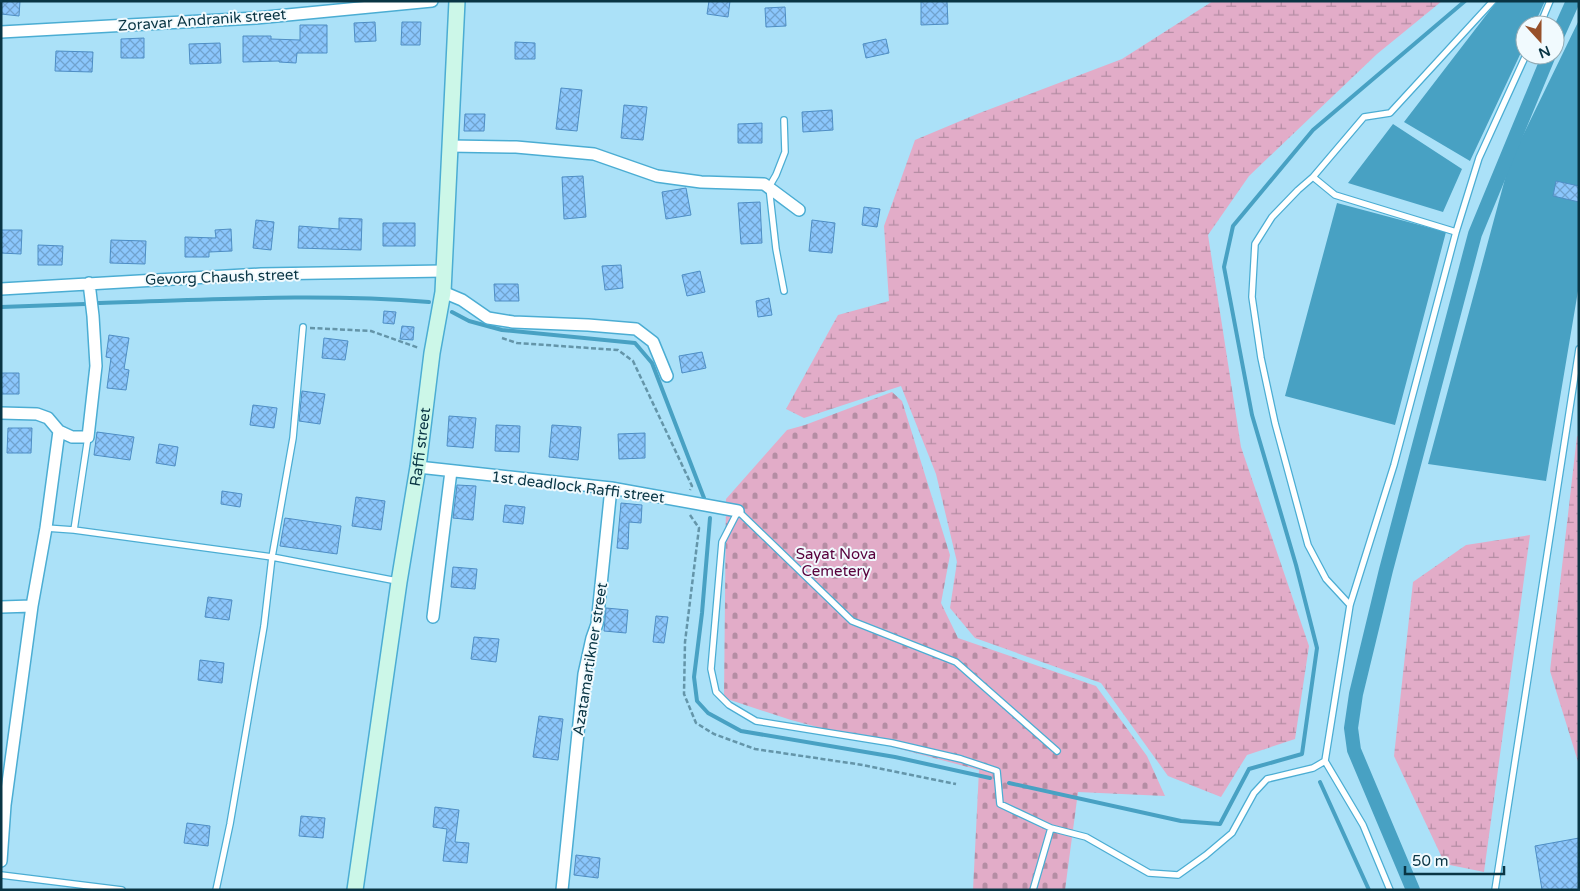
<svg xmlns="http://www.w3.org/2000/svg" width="1580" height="891" font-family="'Varela Round',sans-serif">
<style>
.wetland{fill:url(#wetland-marsh)}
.cemetery{fill:url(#cemetery-stones)}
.water{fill:#48a1c3}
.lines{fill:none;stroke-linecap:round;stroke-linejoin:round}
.stream{stroke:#48a1c3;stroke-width:4}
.canal{stroke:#48a1c3;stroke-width:14}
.building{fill:url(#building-cross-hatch);stroke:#4e8ec5}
.service-casing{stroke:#4badd3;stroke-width:8}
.minor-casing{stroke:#4badd3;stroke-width:14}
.secondary-casing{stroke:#4badd3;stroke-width:18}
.path{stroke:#6495a9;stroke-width:2.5;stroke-dasharray:5 2.5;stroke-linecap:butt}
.service{stroke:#fff;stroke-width:5.5}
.minor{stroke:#fff;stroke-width:11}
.secondary{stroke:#ccf7e8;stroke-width:15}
.labels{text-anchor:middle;stroke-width:4;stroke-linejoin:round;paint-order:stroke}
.street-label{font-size:15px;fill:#093544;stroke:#f1fafe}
.park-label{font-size:15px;fill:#58013c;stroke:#f1fafe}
</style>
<defs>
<pattern id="wetland-marsh" width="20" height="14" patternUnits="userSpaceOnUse" patternTransform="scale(1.25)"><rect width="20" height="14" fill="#e2acc8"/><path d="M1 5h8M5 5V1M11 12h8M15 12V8" fill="none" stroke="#b58da4"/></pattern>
<pattern id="cemetery-stones" width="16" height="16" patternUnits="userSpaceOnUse" patternTransform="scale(1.25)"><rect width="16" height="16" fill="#e2acc8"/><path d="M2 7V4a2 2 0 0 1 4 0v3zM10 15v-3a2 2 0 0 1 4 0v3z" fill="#b58da4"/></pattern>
<pattern id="building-cross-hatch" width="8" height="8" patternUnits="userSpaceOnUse" patternTransform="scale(1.25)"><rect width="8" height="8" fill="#8bc6fc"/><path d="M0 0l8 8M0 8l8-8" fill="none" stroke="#70a2ce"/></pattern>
</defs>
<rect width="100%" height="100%" fill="#abe1f8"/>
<path class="wetland" d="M1213,1H1442L1377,54L1249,176L1208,235L1241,447L1309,646L1295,739L1247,755L1221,797L1168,776L1101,683L975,638L950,608L957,562L936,474L901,386L804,418L786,409L838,315L889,301L884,226L915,140L977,114L1122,59Z
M1577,436L1579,437V765L1550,671Z
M1530,535L1484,872L1445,864L1394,756L1413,582L1466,545Z"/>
<path class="cemetery" d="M892,392L902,401L950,555L941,603L958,638L1096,686L1147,756L1165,796L1078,792L1065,890H973L979,770L791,720L724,698L726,499L787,430L805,425Z"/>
<path class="water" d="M1497,1H1545L1534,25H1525V44L1470,161L1404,122Z
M1579,20V285L1546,481L1428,464L1509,164Z
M1393,124L1462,169L1443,212L1348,183Z
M1337,203L1446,232L1395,425L1285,396Z"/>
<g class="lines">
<path class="stream" d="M94,303C205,300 318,293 429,302
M1,307L85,304
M452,312L469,321L502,330L635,343L652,363L704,498
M710,518L702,613L694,677L697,701L708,713L741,731L895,757L990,778
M1320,782L1369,890
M1009,783L1181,821L1220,824L1249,769L1302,754L1317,648L1296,565L1252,415L1224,267L1233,226L1313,130L1465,1"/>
<path class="canal" d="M1555,41L1573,1
M1413,890L1354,750L1351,728L1356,694L1386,570L1475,234L1549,55"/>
</g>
<path class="building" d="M1,1H20L19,16L1,14Z
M709,1H730L728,17L707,14Z
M921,1H947L948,24L921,25Z
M785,7L786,26L766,27L765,8Z
M375,22L376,41L355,42L354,23Z
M402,22H421L420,45H401Z
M300,25H327V53H297L296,63L279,62V61L243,62V36H271V39L300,40Z
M144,38V58H121V39Z
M886,39L889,53L866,58L863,44Z
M515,42L535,43V59H515Z
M220,43L221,63L190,64L189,44Z
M56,51L93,52L92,72L55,71Z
M561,88L582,90L577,131L556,129Z
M624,105L647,107L643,140L621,138Z
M832,110L833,130L803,132L802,112Z
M465,114H485L484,131H464Z
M762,123V143H738V124Z
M583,176L586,217L564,219L562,177Z
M1556,181L1579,186V202L1553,196Z
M686,188L691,215L666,219L662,192Z
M760,202L762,243L741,244L738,203Z
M864,207L880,209L877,227L862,225Z
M339,218L362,219L361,250L298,248L299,226L339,229Z
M256,220L274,222L271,250L253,248Z
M812,220L835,223L832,253L809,251Z
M383,223H415V246H383Z
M231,229L232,251L209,252V257H185V237L216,238L215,230Z
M1,230H22L21,254L1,253Z
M111,240L146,241L145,264L110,263Z
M38,245L63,246L62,265H38Z
M621,265L623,288L605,290L602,266Z
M700,271L705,292L687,296L682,275Z
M494,284H518L519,301H495Z
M769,298L772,315L758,317L756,301Z
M384,311L396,312L394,324L383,323Z
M402,326L414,327L413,340L400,339Z
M109,335L129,338L124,369L129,370L126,390L107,388L111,358L106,357Z
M324,338L348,341L345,360L322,358Z
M702,352L706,368L682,373L679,356Z
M1,373H19V394H1Z
M302,391L325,394L320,424L299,421Z
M253,405L277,408L274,428L250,425Z
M449,416L476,418L473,448L447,446Z
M496,425L520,426L519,452L495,451Z
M552,425L581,427L578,460L549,457Z
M8,428H32L31,453H7Z
M97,432L134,437L130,460L94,455Z
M645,433V458L619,459L618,434Z
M159,444L178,447L175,466L156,463Z
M457,485L476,486L473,520L453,518Z
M222,491L242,494L240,507L221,504Z
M356,497L385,501L381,530L352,526Z
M621,503L642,505L641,523L629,522L628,549L617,548Z
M505,505L525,507L523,524L503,522Z
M285,518L341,526L337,554L280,546Z
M453,567L477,569L475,589L451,587Z
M208,597L232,600L229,620L205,617Z
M606,608L628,610L626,633L604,631Z
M656,616L668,617L664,643L653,642Z
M474,637L499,639L496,662L471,659Z
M200,660L224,663L222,683L198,680Z
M539,716L563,719L558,760L533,757Z
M435,807L459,810L455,842L469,843L467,863L443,861L447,829L433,827Z
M301,816L325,818L323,838L299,836Z
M187,823L210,826L208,846L184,843Z
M1579,838V890H1542L1535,846Z
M576,855L600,858L598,878L574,875Z"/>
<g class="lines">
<g class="service-casing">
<path id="service" d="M1540,25L1550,1
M1313,177L1335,195L1456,232
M784,291L776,249L769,187L776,175L785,152L784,120
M46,528L74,530L272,557L397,581
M74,530L88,437
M1350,605L1326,579L1308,545L1275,423L1261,358L1252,297L1255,244L1272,217L1298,190L1313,177L1364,117L1390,113L1493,1
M1057,751L956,662L852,621L738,511L722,542L711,669L716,692L729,705L756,721L892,743L961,759L997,771L1000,804L1051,828L1086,837L1149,873L1178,875L1206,855L1232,833L1254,793L1267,779L1313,768L1325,761
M1,875L122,890
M216,890L230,824L264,626L272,557L293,438L303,327
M1033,890L1051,828
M1390,890L1363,825L1325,761L1350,605L1394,465L1456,232L1479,158L1526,55
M1495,890L1579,349"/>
</g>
<g class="minor-casing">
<path id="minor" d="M1,32L256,18L432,1
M449,146L516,147L594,154L657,176L701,182L764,184L799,210
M1,289L261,274L444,271
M443,292L462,300L488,318L513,322L588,325L636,329L653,342L667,376
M1,413L37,414L48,418L59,431L72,437H88L96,366L93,316L89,283
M418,467L611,488L738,511
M1,607L32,606
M433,617L451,471
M1,861L5,805L32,606L46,528L59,431
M562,890L584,674L592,638L597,624L611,488"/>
</g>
<g class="secondary-casing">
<g id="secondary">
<path id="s1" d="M355,890L399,582L418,467L432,353L443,292L457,1"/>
</g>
</g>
<path class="path" d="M310,328L371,331L419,348
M502,338L517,343L618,350L633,361L692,486L690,490
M690,515L699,528L685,642L684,694L696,723L714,734L755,749L863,765L956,784"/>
<use href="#service" class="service"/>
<use href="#minor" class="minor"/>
<use href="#secondary" class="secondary"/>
</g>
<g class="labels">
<g class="street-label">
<text transform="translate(202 20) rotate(-4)" y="5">Zoravar Andranik street</text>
<text transform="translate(222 277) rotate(-2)" y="5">Gevorg Chaush street</text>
<text dy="5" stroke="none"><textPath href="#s1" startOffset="448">Raffi street</textPath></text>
<text transform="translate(578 487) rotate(7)" y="5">1st deadlock Raffi street</text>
<text transform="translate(590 659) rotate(-81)" y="5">Azatamartikner street</text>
</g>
<g class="park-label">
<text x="836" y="559">Sayat Nova<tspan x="836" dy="17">Cemetery</tspan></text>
</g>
</g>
<rect width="1580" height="891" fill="none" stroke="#093544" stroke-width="5"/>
<g transform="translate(1540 40) rotate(159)"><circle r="24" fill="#f1fafe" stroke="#94abb4"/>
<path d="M0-4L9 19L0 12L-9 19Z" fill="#97502a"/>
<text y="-8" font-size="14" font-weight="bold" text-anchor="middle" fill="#093544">N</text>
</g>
<path d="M1405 866v8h99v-8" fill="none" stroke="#093544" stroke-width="2.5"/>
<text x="1412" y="866" font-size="15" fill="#093544" stroke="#f1fafe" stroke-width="4" paint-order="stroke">50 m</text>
</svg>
